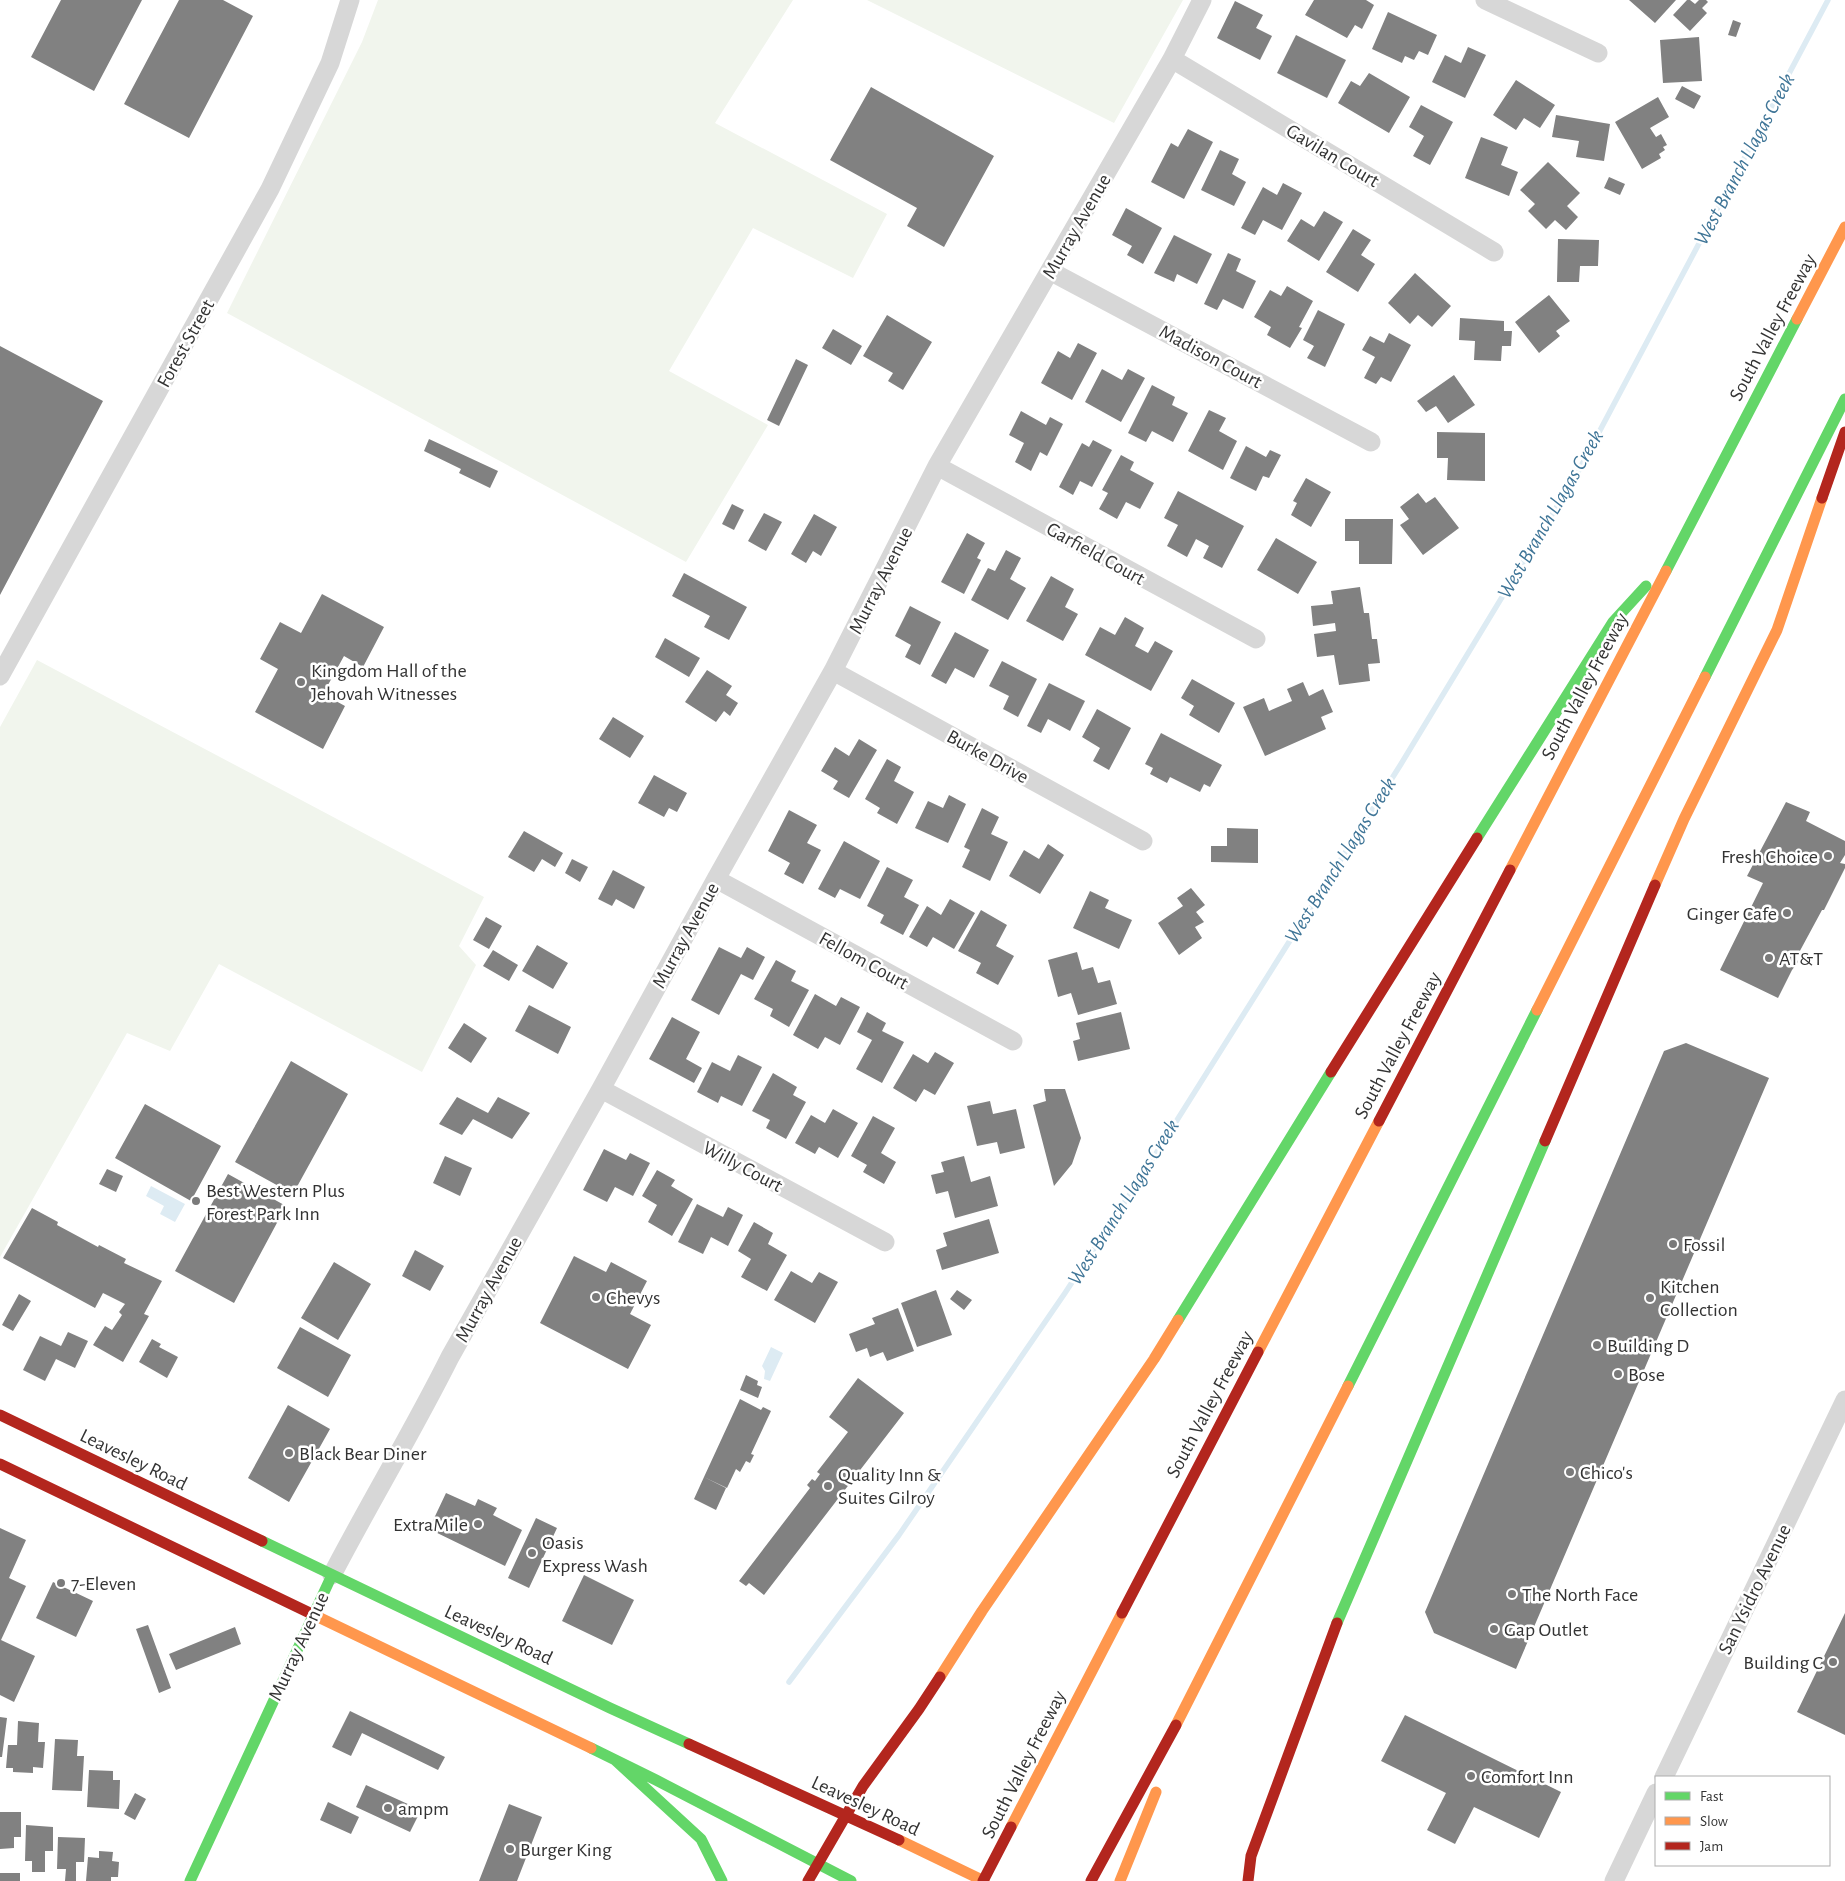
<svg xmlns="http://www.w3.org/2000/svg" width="1845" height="1881" font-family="'Alegreya Sans',sans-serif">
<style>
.green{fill:#f1f5ed}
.water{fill:#ddebf3}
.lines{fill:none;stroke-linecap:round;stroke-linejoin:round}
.stream{stroke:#ddebf3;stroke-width:5.5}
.building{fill:#818181}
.street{stroke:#d7d7d7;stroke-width:19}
.fast{stroke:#63d668;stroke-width:11}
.slow{stroke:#ff974d;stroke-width:11}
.jam{stroke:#b3261e;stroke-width:11}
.jam-bridge{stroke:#b3261e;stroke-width:11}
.poi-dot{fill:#7a7a7a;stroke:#fff;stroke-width:2}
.labels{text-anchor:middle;stroke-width:5;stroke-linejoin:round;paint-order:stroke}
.street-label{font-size:20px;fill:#333;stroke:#fff}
.poi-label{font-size:20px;fill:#333;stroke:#fff;text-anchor:start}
.water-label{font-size:21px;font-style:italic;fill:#3f7597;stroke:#fff}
</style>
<rect width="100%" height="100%" fill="#fff"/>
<path class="green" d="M378,0H793L715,123L887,214L853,278L753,228L669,371L768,425L686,562L227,313L362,42Z
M867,0H1183L1114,123Z
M37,660L484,897L459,946L476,965L422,1072L219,964L170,1051L127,1033L0,1257V727Z"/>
<path class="water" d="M151,1186L185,1204L175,1222L160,1214L164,1206L146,1196Z
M771,1347L783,1353L770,1381L764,1379L765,1371L762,1366Z"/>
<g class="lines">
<path class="stream" d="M789,1682L899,1535L1065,1293L1145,1171L1401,764L1579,470L1828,0"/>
</g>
<path class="building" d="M61,0H142L94,91L31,57Z
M179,0H223L253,16L189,138L124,104Z
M1314,0H1366L1374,5L1362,29L1355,25L1347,38L1305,15Z
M1629,0H1676L1655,23Z
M1687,0H1690L1695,4L1699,0H1706L1708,2L1702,8L1707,13L1690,31L1673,15Z
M1235,1L1263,15L1256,28L1272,36L1260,60L1217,38Z
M1388,12L1437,35L1428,55L1419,51L1414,60L1405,56L1402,63L1372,49Z
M1733,20L1741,23L1736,37L1728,35Z
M1296,35L1346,60L1327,98L1277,73Z
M1699,37L1702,81L1663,83L1660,40Z
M1468,47L1486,55L1465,98L1432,82L1445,55L1461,63Z
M1369,73L1410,97L1389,133L1338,103L1351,81L1360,86Z
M1516,80L1555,105L1540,128L1524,118L1516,130L1493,115Z
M1682,86L1701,96L1694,109L1675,99Z
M871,87L994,156L944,247L907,226L917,208L830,160Z
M1658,97L1669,117L1650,128L1656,137L1661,134L1667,145L1663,147L1665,150L1659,154L1661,158L1642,169L1615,122Z
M1421,105L1453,122L1430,165L1413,156L1424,136L1409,127Z
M1556,115L1610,124L1604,161L1576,157L1579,141L1552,137Z
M1188,129L1213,142L1184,199L1151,182L1171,143L1178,147Z
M1481,137L1508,147L1501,165L1518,172L1509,196L1465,178Z
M1220,150L1239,159L1232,174L1246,182L1234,206L1201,190Z
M1548,162L1580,193L1567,206L1578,217L1566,230L1555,220L1546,229L1528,211L1535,204L1520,190Z
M1609,177L1625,184L1620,195L1604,188Z
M1283,183L1302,193L1282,230L1263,220L1255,235L1241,228L1263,187L1277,195Z
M1126,208L1162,228L1143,264L1127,255L1132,246L1112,235Z
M1324,211L1343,222L1319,261L1287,241L1301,219L1314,227Z
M1353,229L1371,240L1361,255L1375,264L1358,292L1326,272Z
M1174,235L1212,254L1197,284L1177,274L1174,282L1154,273Z
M1558,239L1599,240L1598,266H1580L1579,282H1557Z
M1228,253L1241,259L1236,271L1256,281L1243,309L1223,299L1217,310L1204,304Z
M1415,273L1451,306L1432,327L1418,315L1410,324L1388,303Z
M1287,286L1313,301L1299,327L1302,328L1290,348L1267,335L1271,327L1254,317L1270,290L1281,296Z
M1549,295L1570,321L1556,331L1560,336L1539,353L1515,322Z
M1318,310L1345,324L1325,367L1307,358L1314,346L1303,340Z
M887,315L932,342L903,390L888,381L893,373L863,356Z
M1460,318L1504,321V331H1512L1511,346H1502L1501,361L1474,360L1475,341L1459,340Z
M833,329L862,346L851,365L822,348Z
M1389,333L1411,345L1391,382L1381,377L1376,384L1364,378L1375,357L1362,350L1370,336L1384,343Z
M1078,343L1097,353L1072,400L1041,383L1058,351L1070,358Z
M0,346L103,401L0,595Z
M796,359L808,365L779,426L767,420Z
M1102,369L1122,380L1128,369L1145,378L1121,422L1085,402Z
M1454,375L1475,405L1448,423L1436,406L1426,412L1417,401Z
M1152,385L1175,397L1172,405L1188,413L1173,442L1152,431L1146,442L1128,433Z
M1209,410L1226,418L1219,431L1237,441L1223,470L1188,451Z
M1021,411L1046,425L1050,417L1063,424L1047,456L1040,452L1031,471L1015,462L1024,443L1009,435Z
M1437,432L1485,433V481L1447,480L1448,458H1437Z
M429,439L498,471L490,488L459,473L461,469L424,451Z
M1093,440L1112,450L1092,487L1080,481L1073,495L1059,487L1082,443L1089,447Z
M1246,446L1266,457L1270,450L1281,455L1269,478L1263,476L1256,491L1230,478Z
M1121,455L1134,462L1130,470L1154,483L1140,509L1126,502L1117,519L1099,509L1108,493L1102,490Z
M1306,478L1331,492L1311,527L1291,515L1297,503L1293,501Z
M1178,491L1244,526L1222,568L1203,558L1209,546L1196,539L1187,557L1167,546L1178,525L1164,518Z
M1418,493L1426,503L1435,497L1459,528L1423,555L1400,525L1409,519L1400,507Z
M732,504L744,510L734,530L722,524Z
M764,513L782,522L766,551L748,541Z
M814,514L837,527L821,556L813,551L806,563L791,554Z
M1345,519H1393L1392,564H1359V541H1345Z
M967,533L985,543L977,558L981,560L964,594L941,582Z
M1276,538L1317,562L1298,594L1257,570Z
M1006,550L1021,558L1010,579L1026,588L1008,620L971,600L988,568L995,571Z
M684,573L747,607L729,640L704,627L710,616L672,596Z
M1051,576L1074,589L1065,607L1078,614L1063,641L1026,621Z
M1360,587L1364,613H1369L1372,639H1377L1380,663L1368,664L1370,681L1339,685L1334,655L1317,657L1314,634L1336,631L1335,623L1313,626L1311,606L1333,604L1331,591Z
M322,594L384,627L363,667L344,656L323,694L345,706L323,749L255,712L278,669L260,659L280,622L301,633Z
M910,606L941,622L920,665L905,657L911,645L895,636Z
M1125,617L1144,628L1135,646L1148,653L1155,641L1173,651L1151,691L1085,655L1100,627L1115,635Z
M955,632L989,650L974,678L955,668L946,684L931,676Z
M665,638L700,658L689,677L655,657Z
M1002,661L1037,679L1018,717L1003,709L1009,696L989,686Z
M707,670L732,686L726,695L738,703L730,716L724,711L716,722L685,702Z
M1192,679L1235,703L1219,733L1189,715L1194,706L1181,698Z
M1303,682L1309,696L1323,689L1333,712L1321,717L1326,729L1265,756L1243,707L1264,698L1269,711L1292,701L1287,689Z
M1049,683L1085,701L1070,731L1048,719L1041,733L1027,726Z
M1097,709L1131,728L1109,770L1093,761L1100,748L1082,737Z
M613,717L644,736L630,758L599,739Z
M1161,733L1222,765L1210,787L1204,784L1200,792L1170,777L1167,783L1150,774L1153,768L1145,764Z
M859,739L877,750L849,798L833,789L838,781L821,771L835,747L849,756Z
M887,759L901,767L894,781L914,792L897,824L877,813L880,808L865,799Z
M654,775L687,793L677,812L669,808L664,817L638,803Z
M949,795L966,804L948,843L915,828L928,801L943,808Z
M1786,802L1810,812L1806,821L1845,841V855L1840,863L1845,864V868L1824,910H1822L1795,960L1799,961L1792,970L1778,998L1720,970L1763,883L1747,876Z
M982,808L999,817L991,834L1008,842L990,881L962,867L970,850L964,847Z
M789,810L817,825L807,843L821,850L803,884L784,874L790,863L768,851Z
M1227,828L1258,829V863L1211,862V846H1227Z
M524,831L563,853L555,867L542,859L534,872L508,857Z
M844,841L880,861L860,899L840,889L835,898L818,889Z
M1048,844L1064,855L1040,894L1009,876L1024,850L1039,859Z
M572,859L588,867L580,882L565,873Z
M887,867L913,880L904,897L919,905L903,935L880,923L884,915L867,906Z
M613,870L645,887L634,909L616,899L612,906L598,899Z
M1191,888L1205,905L1196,912L1204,922L1195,927L1202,938L1179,955L1158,923L1183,906L1177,898Z
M1090,891L1109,900L1105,908L1132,920L1119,949L1073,928Z
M950,899L975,913L954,949L933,937L927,947L909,937L927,906L941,915Z
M981,910L1007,925L996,946L1014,956L998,985L976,973L981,963L958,951Z
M486,917L502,926L489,949L473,940Z
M537,945L568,963L553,989L522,971Z
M719,947L741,958L747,947L765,957L753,980L741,974L719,1015L691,1000Z
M493,950L518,965L509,981L483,966Z
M1077,952L1082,970L1093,967L1098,983L1110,980L1117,1004L1078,1015L1071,993L1058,997L1048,960Z
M776,960L796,971L791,981L809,990L789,1027L770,1016L773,1009L754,999Z
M815,994L836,1006L841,997L860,1007L840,1045L825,1037L818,1049L793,1035Z
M529,1005L571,1027L558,1054L515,1031Z
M867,1012L886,1023L882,1031L904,1042L882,1083L856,1069L872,1040L857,1032Z
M1121,1012L1130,1049L1078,1061L1073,1041L1080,1039L1076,1023Z
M672,1017L700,1032L686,1059L702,1068L694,1083L649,1059Z
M464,1023L487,1038L471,1063L448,1048Z
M1686,1043L1769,1078L1516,1669L1434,1633L1425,1612L1664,1051Z
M935,1052L954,1063L935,1095L924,1089L916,1102L893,1088L913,1054L928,1063Z
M738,1055L762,1067L742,1106L721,1096L718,1103L697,1092L712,1062L730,1071Z
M291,1061L348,1094L293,1194L235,1162Z
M773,1073L797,1087L793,1095L806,1102L786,1139L766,1128L770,1120L752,1111Z
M1044,1089H1065L1081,1138L1072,1164L1054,1186L1033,1105L1046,1101Z
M457,1097L488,1113L498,1097L530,1113L512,1139L473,1119L462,1135L439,1124Z
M990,1101L993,1114L1016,1109L1025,1148L1000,1154L997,1142L977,1146L967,1106Z
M145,1104L221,1146L191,1201L115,1158Z
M833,1109L858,1123L838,1158L819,1147L815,1154L795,1143L811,1115L825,1123Z
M873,1116L895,1128L881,1153L896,1162L884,1184L863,1172L867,1165L851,1156Z
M604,1149L626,1160L630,1153L650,1163L633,1196L615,1187L607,1202L583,1190Z
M445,1156L472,1168L460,1196L433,1183Z
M964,1156L971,1182L990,1176L998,1206L955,1218L948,1191L936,1194L931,1175L944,1172L941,1162Z
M107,1169L123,1176L116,1192L99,1184Z
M657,1170L675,1180L671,1186L693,1199L672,1236L648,1222L657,1205L642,1196Z
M228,1174L286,1206L234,1303L175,1271Z
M697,1204L723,1217L728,1207L743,1215L728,1246L711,1237L703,1254L678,1242Z
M32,1208L58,1222L57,1225L98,1247L99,1245L126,1259L124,1263L162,1281L144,1314L149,1316L123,1362L93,1345L105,1326L112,1330L122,1315L119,1312L125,1304L103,1293L95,1308L3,1258Z
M989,1219L999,1253L942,1270L936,1250L947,1246L943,1233Z
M754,1222L773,1233L768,1244L787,1255L767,1291L741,1277L751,1259L738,1251Z
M415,1250L444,1266L430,1291L402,1276Z
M574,1256L606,1272L611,1262L647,1281L630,1314L651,1325L628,1369L540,1323Z
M334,1262L371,1284L338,1340L301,1318Z
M791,1271L812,1283L819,1272L838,1282L815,1323L774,1300Z
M936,1290L952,1335L917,1347L901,1303Z
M957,1290L972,1300L964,1310L950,1299Z
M19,1294L31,1301L13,1331L2,1325Z
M898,1308L914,1351L887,1361L883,1352L870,1357L867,1348L856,1352L849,1334L875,1324L872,1318Z
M300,1327L351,1355L328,1397L277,1368Z
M68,1332L88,1341L75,1368L56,1359L45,1381L23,1370L40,1336L61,1346Z
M152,1339L161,1344L159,1347L178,1357L167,1378L139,1362Z
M746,1375L758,1381L757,1385L762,1387L758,1398L740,1390Z
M858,1378L904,1413L764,1595L749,1583L746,1586L739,1581L810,1488L807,1485L812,1479L815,1481L820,1474L817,1472L848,1432L829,1417Z
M740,1399L761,1410L763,1407L771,1411L751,1454L754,1455L750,1463L746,1461L740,1472L736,1469L727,1488L704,1477Z
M288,1405L330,1429L289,1502L248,1478Z
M704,1477L726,1488L716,1510L694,1499Z
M446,1493L475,1506L478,1499L497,1508L493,1515L522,1530L505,1566L429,1529Z
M536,1518L557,1528L529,1588L508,1578Z
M0,1528L26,1540L9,1578L26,1586L1,1640L35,1656L14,1702L0,1695Z
M584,1575L634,1600L612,1645L562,1621Z
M53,1582L93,1601L76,1637L36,1618Z
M1845,1613V1735L1797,1712Z
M148,1625L171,1688L159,1693L136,1629Z
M235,1627L241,1644L176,1670L169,1654Z
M350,1711L445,1757L438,1770L362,1733L351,1756L332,1747Z
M1405,1715L1561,1792L1539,1838L1474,1807L1455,1844L1427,1830L1446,1793L1381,1761Z
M0,1717L7,1718L2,1757H0Z
M18,1721L39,1723L38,1742H45L43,1768L33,1767V1773L13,1772V1768H6L8,1745H17Z
M55,1739L78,1740L77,1756H84L82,1791L52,1790Z
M89,1770L113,1771V1780H120L119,1809L87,1807Z
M366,1785L421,1810L410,1832L356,1807Z
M135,1793L146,1799L135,1820L124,1814Z
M328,1802L359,1817L351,1834L320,1820Z
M509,1804L542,1817L517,1881H479Z
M0,1812H21V1837H14V1848L0,1849Z
M26,1825L53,1827V1851H45V1872H32V1861H25Z
M58,1837L85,1838L84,1862H76V1881H65L66,1869H57Z
M99,1851L113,1852L112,1861L119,1862L118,1877H111V1881H86L88,1857L99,1858Z
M0,1873H20V1881H0Z"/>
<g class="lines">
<path class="street" d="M1485,0L1598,53
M1172,59L1494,252
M1050,271L1371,442
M937,466L1256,639
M833,671L1143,841
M0,676L270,189L330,63L350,0
M716,879L1013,1041
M601,1089L885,1242
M332,1575C370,1502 413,1431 450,1357L601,1089L716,879L833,671L937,466L1172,59L1202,0
M1664,1777L1845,1400
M1614,1881L1656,1793"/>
<path class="fast" d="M1666,571L1797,319
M1705,677L1845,399
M1477,838L1613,622L1646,586
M1178,1320L1331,1072
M1348,1386L1537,1010
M262,1541L610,1708L689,1744
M1337,1623L1545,1141
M591,1748L656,1780L851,1881
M615,1760L701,1839L722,1881
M190,1881L332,1575"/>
<path class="slow" d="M1797,319L1845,227
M1510,870L1666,571
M1655,885L1684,819L1777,630L1822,498
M1537,1010L1705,677
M1258,1352L1379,1121
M314,1615L591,1748
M940,1677L982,1611L1154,1359L1178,1320
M1176,1725L1348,1386
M1011,1827L1122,1613
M899,1840L984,1881
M1120,1881L1156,1792"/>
<path class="jam" d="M1822,498L1845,432
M1331,1072L1477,838
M1379,1121L1510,870
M1545,1141L1655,885
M0,1415L262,1541
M0,1464L314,1615
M1122,1613L1258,1352
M689,1744L899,1840
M808,1881L863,1786L919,1709L940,1677
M1091,1881L1176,1725
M1248,1881L1251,1856L1337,1623"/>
<path class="jam-bridge" d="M983,1881L1011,1827"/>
</g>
<g class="poi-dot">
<circle cx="301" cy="682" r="5"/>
<circle cx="1828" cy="856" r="5"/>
<circle cx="1787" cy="913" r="5"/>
<circle cx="1769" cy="958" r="5"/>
<circle cx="196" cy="1201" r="5"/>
<circle cx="1673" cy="1244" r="5"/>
<circle cx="596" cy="1297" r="5"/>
<circle cx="1650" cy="1298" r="5"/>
<circle cx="1597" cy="1345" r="5"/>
<circle cx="1618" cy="1374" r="5"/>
<circle cx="289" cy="1453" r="5"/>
<circle cx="1570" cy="1472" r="5"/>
<circle cx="828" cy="1486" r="5"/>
<circle cx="478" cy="1524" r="5"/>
<circle cx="532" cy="1553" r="5"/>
<circle cx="61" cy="1583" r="5"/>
<circle cx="1512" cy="1594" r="5"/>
<circle cx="1494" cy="1629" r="5"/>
<circle cx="1833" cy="1662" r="5"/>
<circle cx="1471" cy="1776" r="5"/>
<circle cx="388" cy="1808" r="5"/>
<circle cx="510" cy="1849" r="5"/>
</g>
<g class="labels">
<g class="street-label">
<text transform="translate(1333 155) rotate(31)" y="7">Gavilan Court</text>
<text transform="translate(1076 226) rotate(-60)" y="7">Murray Avenue</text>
<text transform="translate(1772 327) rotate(-62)" y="7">South Valley Freeway</text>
<text transform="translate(185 343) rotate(-61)" y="7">Forest Street</text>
<text transform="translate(1211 356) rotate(28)" y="7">Madison Court</text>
<text transform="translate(1096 553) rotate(29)" y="7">Garfield Court</text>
<text transform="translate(880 580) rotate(-63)" y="7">Murray Avenue</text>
<text transform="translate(1584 686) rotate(-62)" y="7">South Valley Freeway</text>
<text transform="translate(988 756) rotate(29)" y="7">Burke Drive</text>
<text transform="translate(685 935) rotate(-61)" y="7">Murray Avenue</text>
<text transform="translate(864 960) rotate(29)" y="7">Fellom Court</text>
<text transform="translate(1397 1045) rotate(-62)" y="7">South Valley Freeway</text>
<text transform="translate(743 1166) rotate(28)" y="7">Willy Court</text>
<text transform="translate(488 1289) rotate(-61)" y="7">Murray Avenue</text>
<text transform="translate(1209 1404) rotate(-62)" y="7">South Valley Freeway</text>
<text transform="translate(134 1459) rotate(26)" y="7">Leavesley Road</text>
<text transform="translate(1754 1589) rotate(-64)" y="7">San Ysidro Avenue</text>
<text transform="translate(499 1634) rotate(25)" y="7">Leavesley Road</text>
<text transform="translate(298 1646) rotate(-65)" y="7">Murray Avenue</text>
<text transform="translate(1023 1764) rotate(-63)" y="7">South Valley Freeway</text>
<text transform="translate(866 1805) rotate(25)" y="7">Leavesley Road</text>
</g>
<g class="poi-label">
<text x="311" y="677">Kingdom Hall of the<tspan x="311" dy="23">Jehovah Witnesses</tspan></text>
<text x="1818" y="863" text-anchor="end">Fresh Choice</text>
<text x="1777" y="920" text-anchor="end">Ginger Cafe</text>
<text x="1779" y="965">AT&amp;T</text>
<text x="206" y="1197">Best Western Plus<tspan x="206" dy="23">Forest Park Inn</tspan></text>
<text x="1683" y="1251">Fossil</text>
<text x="1660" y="1293">Kitchen<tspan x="1660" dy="23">Collection</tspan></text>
<text x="606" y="1304">Chevys</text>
<text x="1607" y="1352">Building D</text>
<text x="1628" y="1381">Bose</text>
<text x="299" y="1460">Black Bear Diner</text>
<text x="1580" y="1479">Chico's</text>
<text x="838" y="1481">Quality Inn &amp;<tspan x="838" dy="23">Suites Gilroy</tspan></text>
<text x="468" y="1531" text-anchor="end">ExtraMile</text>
<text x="542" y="1549">Oasis<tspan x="542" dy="23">Express Wash</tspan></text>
<text x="71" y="1590">7-Eleven</text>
<text x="1522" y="1601">The North Face</text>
<text x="1504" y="1636">Gap Outlet</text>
<text x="1823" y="1669" text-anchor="end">Building C</text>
<text x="1481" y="1783">Comfort Inn</text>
<text x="398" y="1815">ampm</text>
<text x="520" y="1856">Burger King</text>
</g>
<g class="water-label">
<text transform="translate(1744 159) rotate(-62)" y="7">West Branch Llagas Creek</text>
<text transform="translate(1550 514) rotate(-60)" y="7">West Branch Llagas Creek</text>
<text transform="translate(1340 860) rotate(-58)" y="7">West Branch Llagas Creek</text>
<text transform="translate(1123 1202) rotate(-58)" y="7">West Branch Llagas Creek</text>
</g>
</g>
<rect x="1655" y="1776" width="175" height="90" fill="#ffffff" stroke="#adadad"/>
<rect x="1665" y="1792" width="25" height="8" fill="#63d668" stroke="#adadad"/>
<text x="1700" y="1801" font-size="15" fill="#333333">Fast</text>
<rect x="1665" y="1817" width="25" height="8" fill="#ff974d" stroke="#adadad"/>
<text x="1700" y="1826" font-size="15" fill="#333333">Slow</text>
<rect x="1665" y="1842" width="25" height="8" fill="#b3261e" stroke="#adadad"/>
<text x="1700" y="1851" font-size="15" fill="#333333">Jam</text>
</svg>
